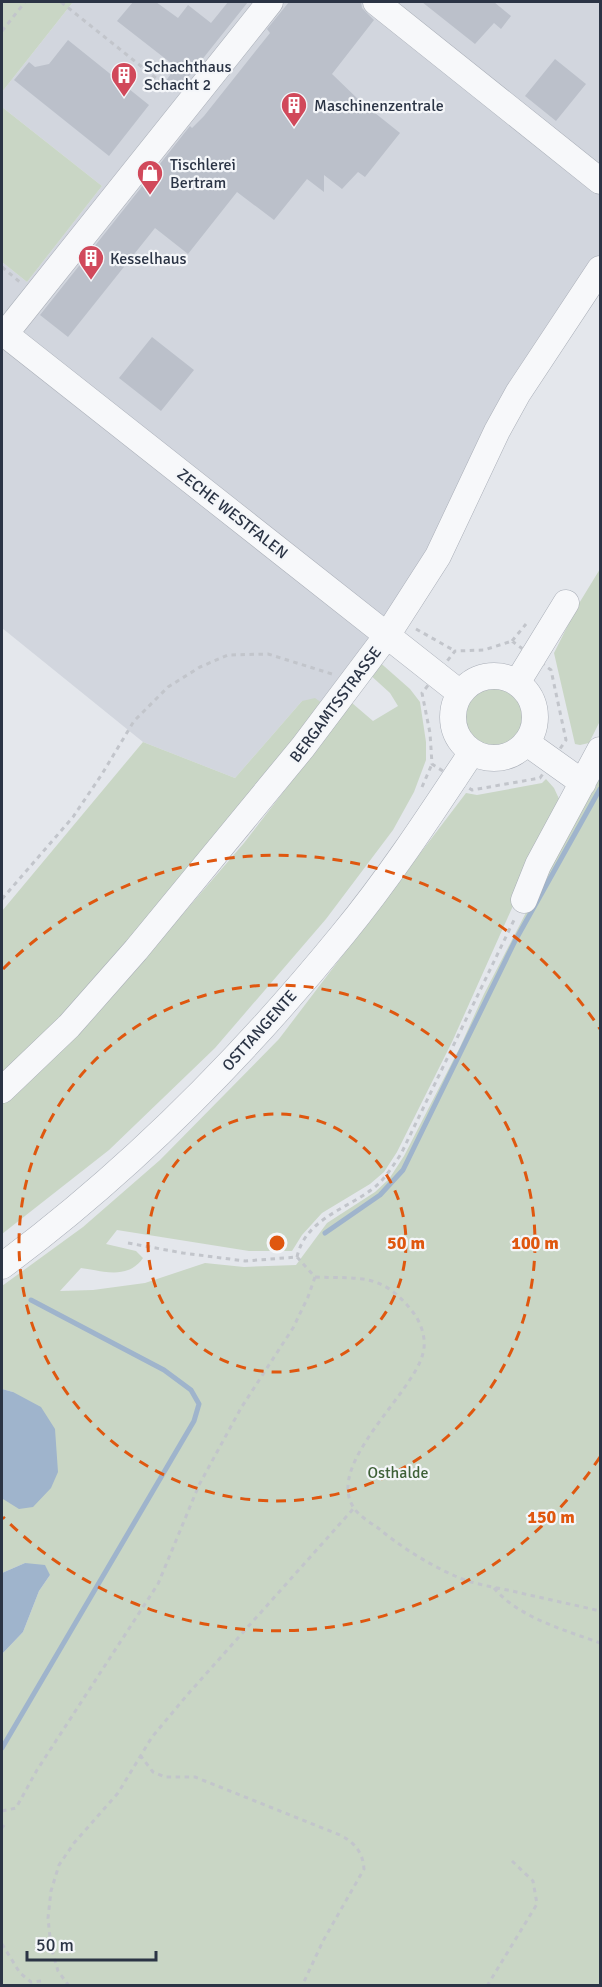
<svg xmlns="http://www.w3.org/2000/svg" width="602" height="1987" font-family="Signika,sans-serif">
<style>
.built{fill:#d2d6de}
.green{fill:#c9d6c5}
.water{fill:#9fb4cc}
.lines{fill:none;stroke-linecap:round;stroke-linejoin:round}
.stream{stroke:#9fb4cc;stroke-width:5}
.building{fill:#bbc0ca}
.minor-casing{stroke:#a9aeb7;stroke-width:27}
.path{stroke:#c2c5cb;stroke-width:3;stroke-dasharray:4.5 4.5;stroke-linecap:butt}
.minor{stroke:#f7f8fa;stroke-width:26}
.ring{fill:none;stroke:#df570f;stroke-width:3;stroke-dasharray:10 8}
.labels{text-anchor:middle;stroke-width:4.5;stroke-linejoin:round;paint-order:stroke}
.poi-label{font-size:16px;fill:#2b3445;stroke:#f4f6f9;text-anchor:start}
.street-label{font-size:16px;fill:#2b3445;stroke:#f4f6f9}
.park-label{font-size:16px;fill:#3f6138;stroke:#f4f6f9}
.centre{fill:#df570f;stroke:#f4f6f9;stroke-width:3}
.ring-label{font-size:18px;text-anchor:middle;font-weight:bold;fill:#df570f;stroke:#f4f6f9;stroke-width:4.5;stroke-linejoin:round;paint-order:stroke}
</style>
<rect width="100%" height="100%" fill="#e4e7ec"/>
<path class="built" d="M73,2H600V258L431,552L322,703L302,701L235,778L143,742L2,628V262L27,282L102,186L2,107V92Z"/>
<path class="green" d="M2,2H73L2,92Z
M2,107L102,186L27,282L2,262Z
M600,569V721L589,743L580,745L575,744L554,653L578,605Z
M376,659L410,689L420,702L426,742V760L414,792L393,830L326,919L215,1048L109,1150L2,1234V1104L144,959L244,843L352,703L373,721L398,706L390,693L368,673Z
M461 717a33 33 0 1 1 66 0a33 33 0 1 1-66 0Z
M315,698L322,703L295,740L63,1018L2,1076V911L143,742L235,778L302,701Z
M600,773V1985H2V1654L23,1632L39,1591L50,1575L25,1563L2,1573V1494L3,1499L13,1392L2,1389V1286L83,1227L160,1160L279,1039L466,793L477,795L542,783L546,779L554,788L560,801L452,1042L397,1152L384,1172L370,1184L322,1213L302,1235L292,1251H249L117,1230L106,1244L136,1251L143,1258C128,1280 103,1271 81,1268L60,1291L93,1290L145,1283L205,1263L244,1267L296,1265L327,1223L375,1192L389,1179L404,1156L460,1047L484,994L565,837Z"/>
<path class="water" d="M2,1389L13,1392L41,1407L55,1429L58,1472L51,1488L33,1507L19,1509L3,1499L2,1494Z
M25,1563L45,1565L50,1575L39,1591L23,1632L2,1654V1573Z"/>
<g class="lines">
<path class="stream" d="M325,1233L380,1195L403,1170L515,941L600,789
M2,1748L194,1421L199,1404L191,1390L164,1370L31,1300"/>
</g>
<path class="building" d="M133,2H156L178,18L188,5L211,23L228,2H248L177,91L165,82L176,67L117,21Z
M289,2H361L362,8L374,20L332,74L360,101L400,133L365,177L358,172L342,189L324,175V192L307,179L274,220L237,192L188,254L155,228L68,337L40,315L190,126L192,128L204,116L270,33L267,29Z
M422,2H494L511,16L501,29L494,23L475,44Z
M68,40L149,105L109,156L14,80L29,62L35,67L49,64Z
M555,59L586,84L556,121L525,96Z
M152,337L194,370L161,411L119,378Z"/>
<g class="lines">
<g class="minor-casing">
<path id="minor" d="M270,2L5,334L460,693
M376,2L600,181
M453 717a41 41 0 1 1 82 0a41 41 0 1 1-82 0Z
M517,683L566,603
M527,743L583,783
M524,900L538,865L600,750
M2,1090L69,1026L136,950L303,747L388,634L438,556L497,431L518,393L600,269
M2,1266C130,1171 242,1058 343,934C390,877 431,814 472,752"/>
</g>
<path class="path" d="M61,2L172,91
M2,31L25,2
M2,267L21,283
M416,629L455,651
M512,641L551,670L566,740L540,778L472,790L432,764L430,733L422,693L455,651L484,650Z
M512,641L526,624
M422,787L432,764
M2,899L73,817L102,774L134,721L168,687L200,667L228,655L268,654L332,674
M128,1243L183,1253L245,1261L297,1257
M297,1257L315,1277C360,1279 381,1272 412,1311C421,1322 427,1339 423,1353C414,1393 324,1465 354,1508C359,1516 371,1523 378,1528C401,1547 428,1564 455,1576C472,1584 493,1587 512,1591C541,1598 571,1604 600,1611
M297,1257C305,1220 344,1210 371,1190C384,1181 392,1167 401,1154L515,918
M494,1588C519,1618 565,1630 600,1643
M140,1755L153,1772L165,1777H195L340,1835C354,1842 363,1852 364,1869L323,1941L302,1986
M2,1811L16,1808L37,1770L158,1584L199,1485L241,1408L293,1328L308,1297L315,1277
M2,1828L4,1825
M2,1944L20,1973L31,1982L41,1981
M69,1986L58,1971L51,1947L48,1918L51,1891L59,1865L74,1843L118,1793L152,1737L188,1694L354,1508
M487,1986L537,1904L533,1881L512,1861"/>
<use href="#minor" class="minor"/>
</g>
<g class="ring">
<circle cx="277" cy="1243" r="129"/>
<circle cx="277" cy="1243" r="258"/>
<path d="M600 1457A387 387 0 0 1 3 1517M3 969A387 387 0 0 1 600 1029"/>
</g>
<defs>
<g id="building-pin" transform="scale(1.35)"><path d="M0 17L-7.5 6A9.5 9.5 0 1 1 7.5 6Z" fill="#d1495b" stroke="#f4f6f9"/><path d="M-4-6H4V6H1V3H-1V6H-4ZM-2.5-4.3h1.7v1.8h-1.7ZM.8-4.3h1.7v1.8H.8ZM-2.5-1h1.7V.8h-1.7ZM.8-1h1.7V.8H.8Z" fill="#fff"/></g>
<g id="shop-pin" transform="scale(1.35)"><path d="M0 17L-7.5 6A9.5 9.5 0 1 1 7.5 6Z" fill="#d1495b" stroke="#f4f6f9"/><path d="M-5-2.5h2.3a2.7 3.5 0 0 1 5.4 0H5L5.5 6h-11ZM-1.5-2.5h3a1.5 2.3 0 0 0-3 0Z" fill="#fff"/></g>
</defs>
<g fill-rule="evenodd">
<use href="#building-pin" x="124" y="75"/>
<use href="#building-pin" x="294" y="105"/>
<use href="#shop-pin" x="150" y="173"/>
<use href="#building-pin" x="91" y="258"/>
</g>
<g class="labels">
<g class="poi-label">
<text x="144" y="72">Schachthaus<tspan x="144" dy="18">Schacht 2</tspan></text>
<text x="314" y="111">Maschinenzentrale</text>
<text x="170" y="170">Tischlerei<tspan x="170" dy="18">Bertram</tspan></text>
<text x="110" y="264">Kesselhaus</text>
</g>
<g class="street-label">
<text transform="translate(233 513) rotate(38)" y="6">ZECHE WESTFALEN</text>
<text transform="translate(335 704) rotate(-53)" y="6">BERGAMTSSTRASSE</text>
<text transform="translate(259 1030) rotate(-48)" y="6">OSTTANGENTE</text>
</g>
<g class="park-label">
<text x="398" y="1478">Osthalde</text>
</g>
</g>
<circle cx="277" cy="1243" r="9" class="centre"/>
<g class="ring-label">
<text x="406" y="1249">50 m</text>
<text x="535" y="1249">100 m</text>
<text x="551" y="1523">150 m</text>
</g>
<rect width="602" height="1987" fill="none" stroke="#2b3445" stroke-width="6"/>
<path d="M27 1951v9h129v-9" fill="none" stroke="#2b3445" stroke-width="3"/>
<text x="36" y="1951" font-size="18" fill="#2b3445" stroke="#f4f6f9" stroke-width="4.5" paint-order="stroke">50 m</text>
</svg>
